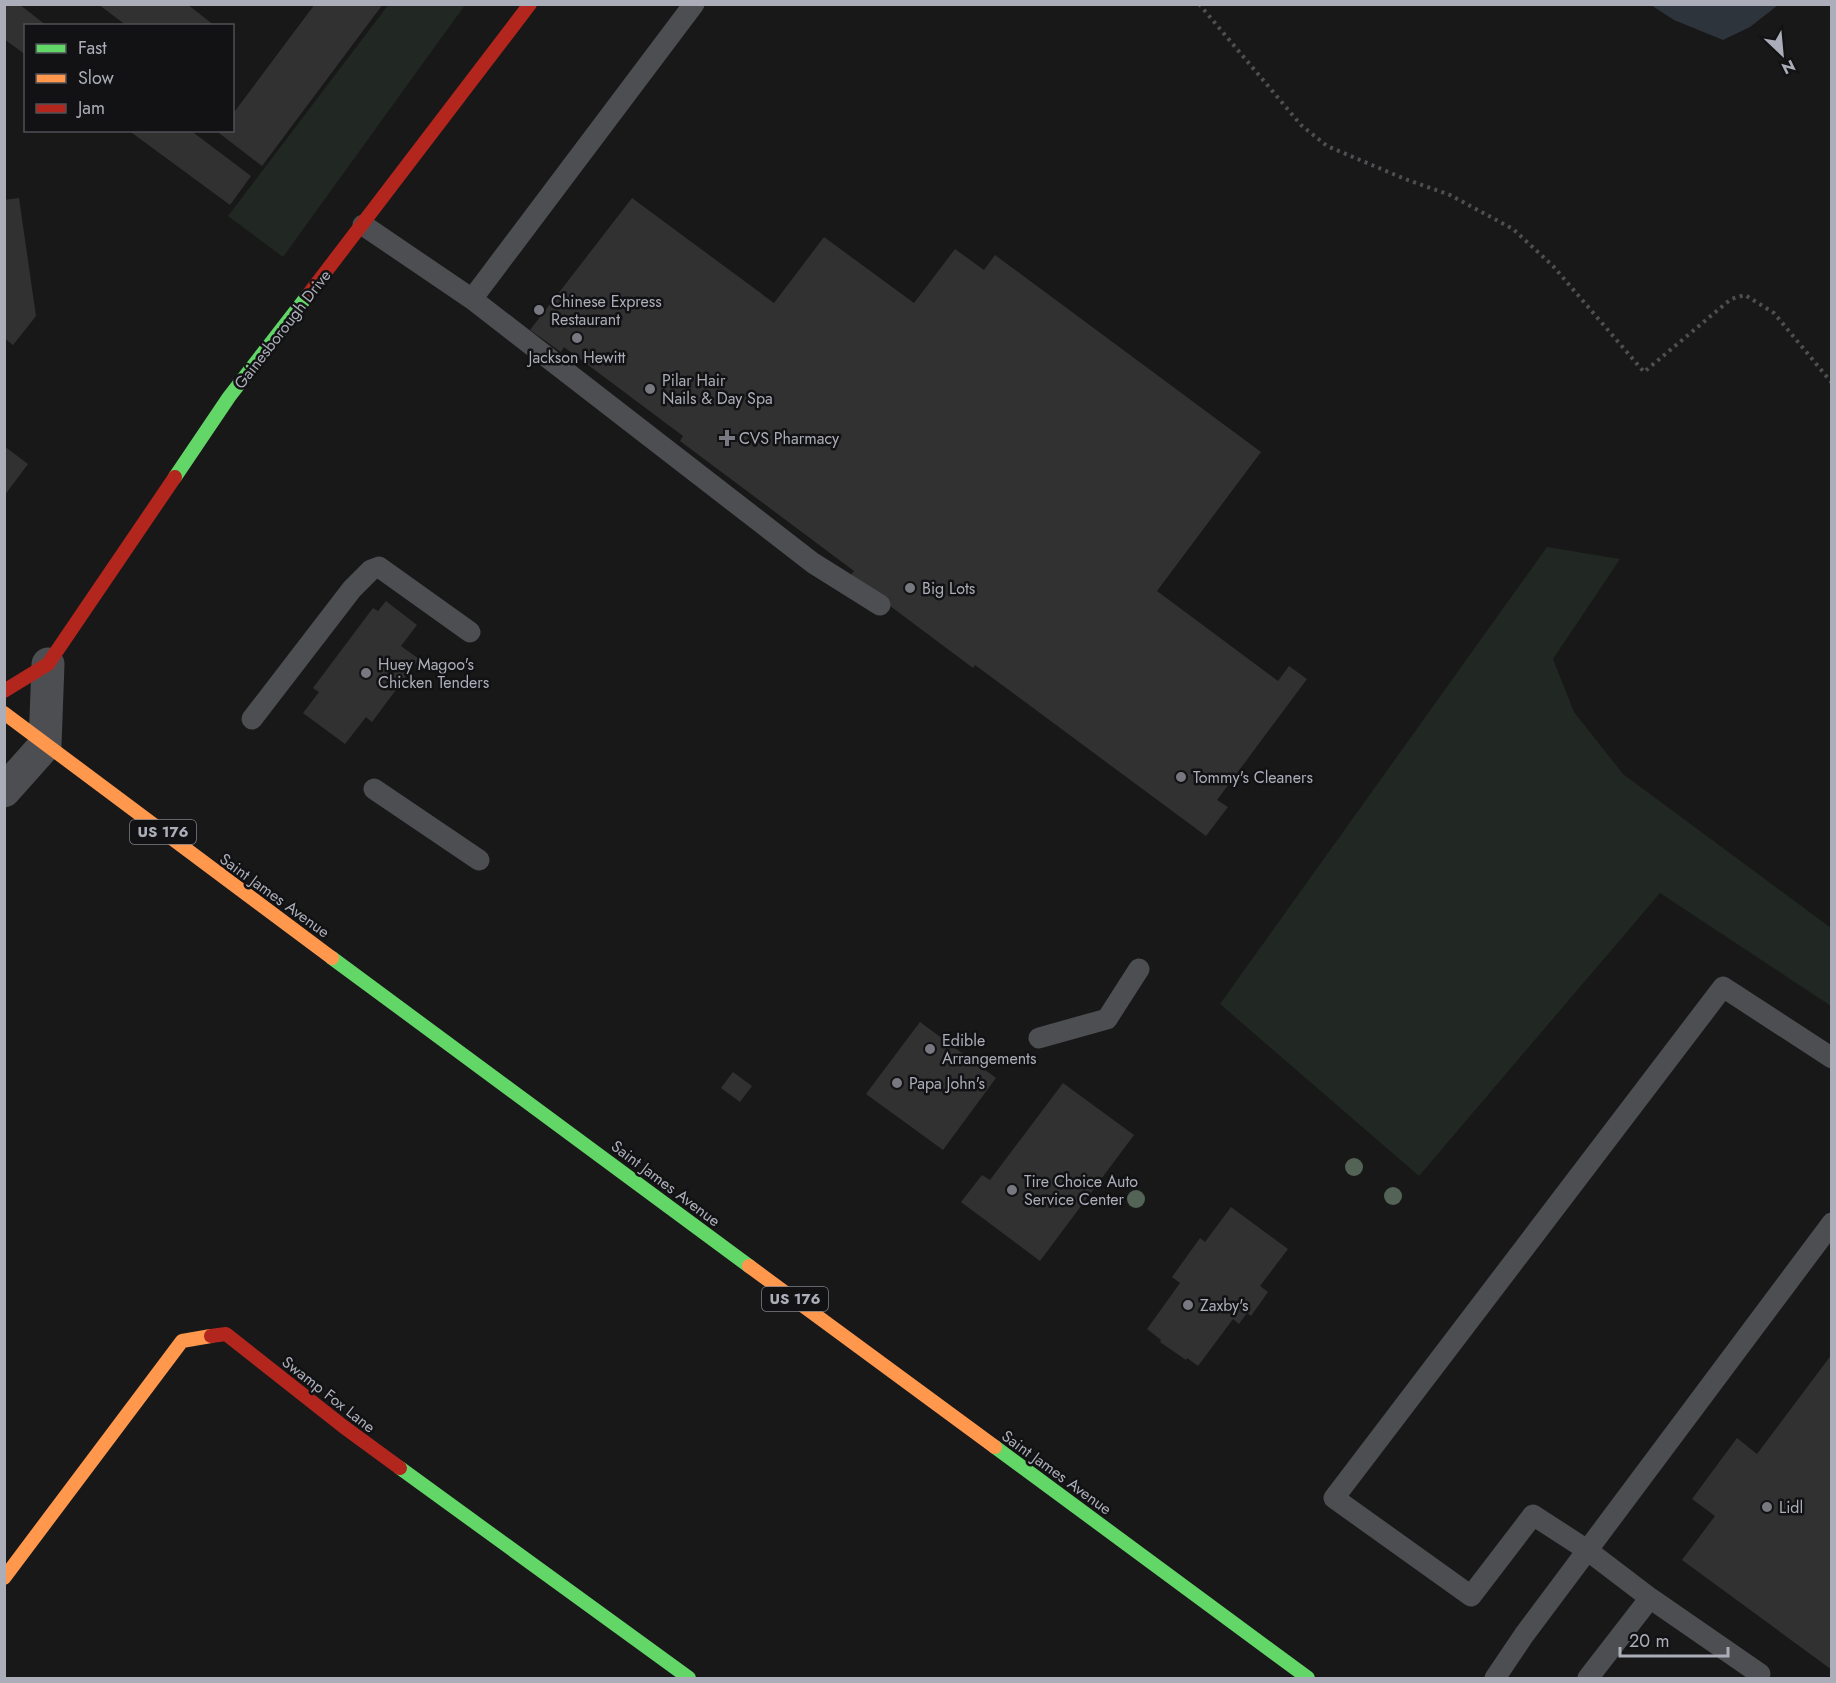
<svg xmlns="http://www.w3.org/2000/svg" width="1836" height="1683" font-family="Jost,sans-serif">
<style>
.green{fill:#212722}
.water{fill:#2e343b}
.building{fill:#313132}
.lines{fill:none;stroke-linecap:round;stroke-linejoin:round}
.path{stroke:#4e4f52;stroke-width:4;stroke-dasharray:3 4.5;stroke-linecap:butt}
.lane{stroke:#4d4e51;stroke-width:21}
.street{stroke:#4d4e51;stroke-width:33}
.fast{stroke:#63d668;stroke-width:14}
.slow{stroke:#ff974d;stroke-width:14}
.jam{stroke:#b3261e;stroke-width:14}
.tree{fill:#536356}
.poi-dot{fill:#787980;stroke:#121214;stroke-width:2}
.labels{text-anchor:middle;stroke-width:5;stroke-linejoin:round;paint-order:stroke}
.shield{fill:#121214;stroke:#7d7e87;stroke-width:1.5}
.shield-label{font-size:15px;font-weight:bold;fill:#abadb8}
.poi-label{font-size:16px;fill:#abadb8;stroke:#121214;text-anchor:start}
.street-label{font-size:16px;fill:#abadb8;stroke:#121214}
</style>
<rect width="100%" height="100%" fill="#181818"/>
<path class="green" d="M389,4L465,5L283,257L228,216Z
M1547,547L1620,559L1553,659L1574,712L1623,774L1831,928V1006L1660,893L1419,1176L1220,1004Z"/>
<path class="water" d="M1651,5L1778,4V5L1750,27L1723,40L1674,20Z"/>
<path class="building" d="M4,4H19L47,26H26V55L4,39Z
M98,4H187L215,26H127Z
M315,4H383L262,166L219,133L221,130H232V115Z
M128,130H190L251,176L230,205Z
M19,198L36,316L13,345L4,338V200Z
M632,198L774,303L824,237L914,303L955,249L984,270L995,255L1261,452L1157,591L1278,681L1289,666L1307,679L1217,800L1228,807L1206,836L975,665L973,668L850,576L854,571L680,441L683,436L564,347L561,352L530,330Z
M4,446L28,464L4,496Z
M386,601L417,625L401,646L419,659L372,722L366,717L345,744L303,713L319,692L313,688L373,608L378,611Z
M920,1022L996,1078L943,1150L866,1094Z
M733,1072L752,1086L740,1102L721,1088Z
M1063,1083L1134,1135L1040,1261L961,1202L982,1175L990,1180Z
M1231,1207L1288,1249L1260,1286L1268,1292L1251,1316L1247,1313L1239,1324L1233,1319L1198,1366L1187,1358L1186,1360L1160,1342L1161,1340L1147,1329L1180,1283L1172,1277L1200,1238L1205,1242Z
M1832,1354V1670L1682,1560L1715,1516L1692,1499L1737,1438L1757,1454Z"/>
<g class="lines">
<path class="path" d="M1199,4L1301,125L1327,146L1405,179L1450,195L1513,229L1553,266L1644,372L1731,299L1745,295L1774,313L1832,383"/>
<path class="lane" d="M363,225L472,299L694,4
M472,299L813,563L880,605
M252,719L352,589L371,570L379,567L470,632
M374,789L479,860
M1039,1038L1107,1019L1139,969
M1495,1678L1524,1635L1832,1223
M1588,1678L1650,1598
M1756,1678L1760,1674L1650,1598L1587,1550L1533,1515L1471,1596L1334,1498L1723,987L1832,1058"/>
<path class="street" d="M4,791L45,745L48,664"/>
<path class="fast" d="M175,477L229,397L308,295
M332,958L749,1266
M995,1447L1308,1678
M400,1468L689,1678"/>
<path class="slow" d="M4,713L332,958
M749,1266L995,1447
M4,1578L182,1341L211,1336"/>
<path class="jam" d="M308,295L530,4
M4,691L48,664L175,477
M211,1336L226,1334L344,1427L400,1468"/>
</g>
<g class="tree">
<circle cx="1354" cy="1167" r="9"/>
<circle cx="1393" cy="1196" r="9"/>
<circle cx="1136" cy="1199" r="9"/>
</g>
<g class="poi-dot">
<circle cx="539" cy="310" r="6"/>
<circle cx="577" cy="338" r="6"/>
<circle cx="650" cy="389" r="6"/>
<path d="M724 429h6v6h6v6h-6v6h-6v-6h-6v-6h6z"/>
<circle cx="910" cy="588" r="6"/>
<circle cx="366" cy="673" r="6"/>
<circle cx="1181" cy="777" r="6"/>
<circle cx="930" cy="1049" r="6"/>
<circle cx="897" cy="1083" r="6"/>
<circle cx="1012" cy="1190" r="6"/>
<circle cx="1188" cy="1305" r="6"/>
<circle cx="1767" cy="1507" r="6"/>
</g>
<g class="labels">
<g class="shield">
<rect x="130" y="820" width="66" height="24" rx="4.5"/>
<rect x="762" y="1287" width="66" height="24" rx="4.5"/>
</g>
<g class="shield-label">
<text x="163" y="837">US 176</text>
<text x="795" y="1304">US 176</text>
</g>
<g class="poi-label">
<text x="551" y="307">Chinese Express<tspan x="551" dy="18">Restaurant</tspan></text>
<text x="577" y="363" text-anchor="middle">Jackson Hewitt</text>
<text x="662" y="386">Pilar Hair<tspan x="662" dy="18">Nails &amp; Day Spa</tspan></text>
<text x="739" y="444">CVS Pharmacy</text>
<text x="922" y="594">Big Lots</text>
<text x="378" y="670">Huey Magoo's<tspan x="378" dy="18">Chicken Tenders</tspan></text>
<text x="1193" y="783">Tommy's Cleaners</text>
<text x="942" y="1046">Edible<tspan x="942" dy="18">Arrangements</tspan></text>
<text x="909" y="1089">Papa John's</text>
<text x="1024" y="1187">Tire Choice Auto<tspan x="1024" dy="18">Service Center</tspan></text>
<text x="1200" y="1311">Zaxby's</text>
<text x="1779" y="1513">Lidl</text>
</g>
<g class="street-label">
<text transform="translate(282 329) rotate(-52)" y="6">Gainesborough Drive</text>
<text transform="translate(275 895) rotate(36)" y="6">Saint James Avenue</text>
<text transform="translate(666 1183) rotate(37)" y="6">Saint James Avenue</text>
<text transform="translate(329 1394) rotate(38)" y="6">Swamp Fox Lane</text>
<text transform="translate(1057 1472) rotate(36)" y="6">Saint James Avenue</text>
</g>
</g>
<rect width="1836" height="1683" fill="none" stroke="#abadb8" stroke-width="12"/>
<rect x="24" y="24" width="210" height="108" fill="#121214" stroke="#4f5056" stroke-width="1.5"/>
<rect x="36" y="44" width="30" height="9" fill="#63d668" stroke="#4f5056" stroke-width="1.5"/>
<text x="78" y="54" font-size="18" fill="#abadb8">Fast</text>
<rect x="36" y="74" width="30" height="9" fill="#ff974d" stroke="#4f5056" stroke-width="1.5"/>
<text x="78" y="84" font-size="18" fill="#abadb8">Slow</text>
<rect x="36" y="104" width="30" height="9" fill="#b3261e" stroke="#4f5056" stroke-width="1.5"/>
<text x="78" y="114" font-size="18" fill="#abadb8">Jam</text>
<g transform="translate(1782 54) rotate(154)" stroke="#121214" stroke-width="4.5" paint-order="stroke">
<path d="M0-4.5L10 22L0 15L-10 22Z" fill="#abadb8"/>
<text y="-9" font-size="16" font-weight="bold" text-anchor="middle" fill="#abadb8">N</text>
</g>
<path d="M1620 1647v9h108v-9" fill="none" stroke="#abadb8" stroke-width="3"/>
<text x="1629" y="1647" font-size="18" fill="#abadb8" stroke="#121214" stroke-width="4.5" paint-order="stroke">20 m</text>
</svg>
